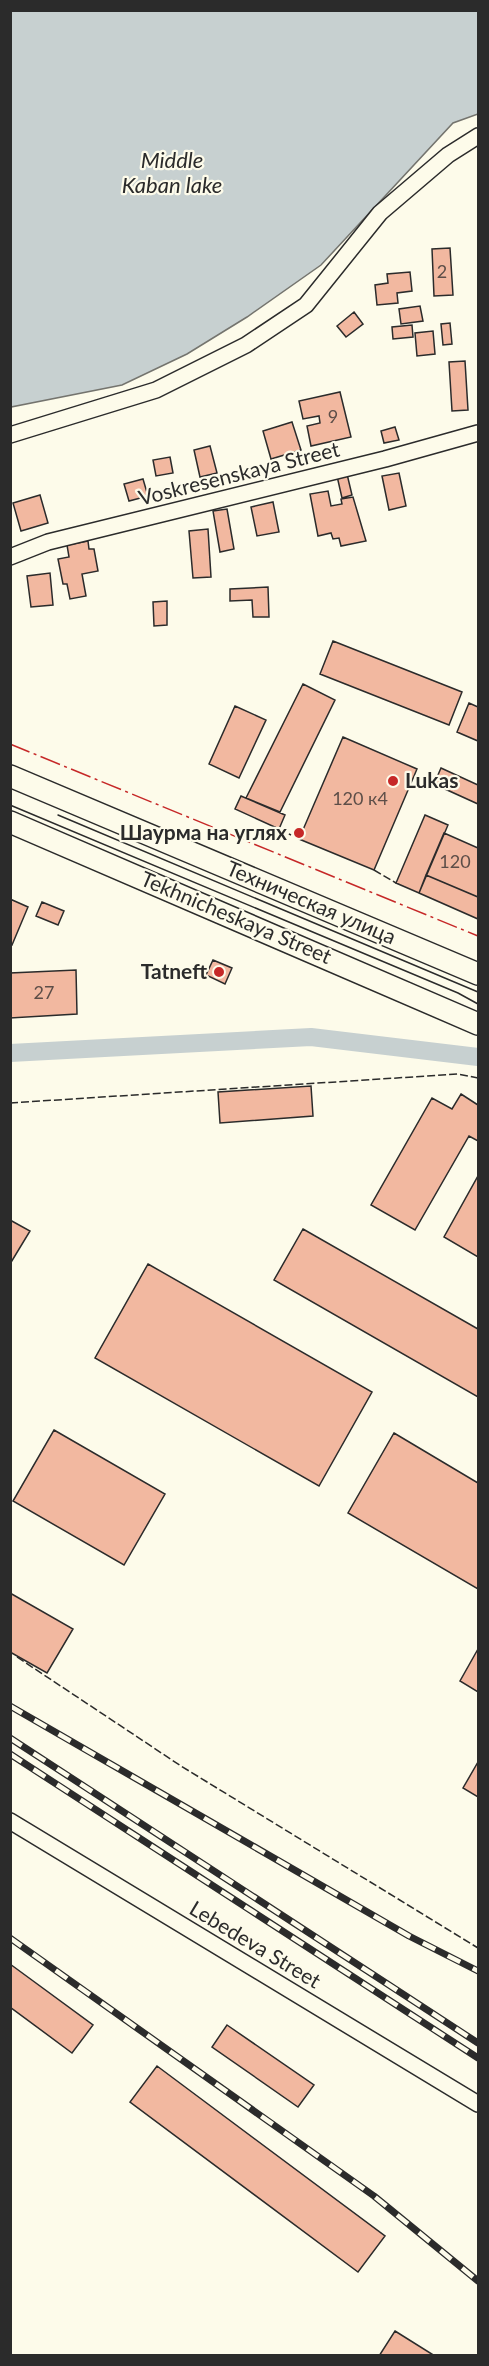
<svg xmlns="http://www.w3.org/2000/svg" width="489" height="2366" font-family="Lato,sans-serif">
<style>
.water{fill:#c7d0d0;stroke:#74746e;stroke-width:1.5}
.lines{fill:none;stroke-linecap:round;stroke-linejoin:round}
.canal{stroke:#c7d0d0;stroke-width:18}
.building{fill:#f2b8a0;stroke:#2b2b2b;stroke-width:1.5}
.minor-casing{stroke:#2b2b2b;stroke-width:18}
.secondary-casing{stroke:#2b2b2b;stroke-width:24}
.minor{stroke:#fdfbea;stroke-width:15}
.secondary{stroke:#fdfbea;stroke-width:21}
.tram{stroke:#2b2b2b;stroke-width:1.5}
.rail-casing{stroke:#2b2b2b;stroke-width:7}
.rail{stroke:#fdfbea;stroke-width:4.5;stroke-dasharray:14;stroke-linecap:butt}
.fence{stroke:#2b2b2b;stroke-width:1.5;stroke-dasharray:8 3;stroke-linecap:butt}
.power{stroke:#c62828;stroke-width:1.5;stroke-dasharray:21 4.5 3 4.5;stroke-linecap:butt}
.poi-dot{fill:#c62828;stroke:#fdfbea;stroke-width:2}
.labels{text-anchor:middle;stroke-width:4.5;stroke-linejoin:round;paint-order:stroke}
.number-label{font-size:18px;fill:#5d4e48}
.street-label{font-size:21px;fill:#2b2b2b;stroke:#fdfbea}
.poi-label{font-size:21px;font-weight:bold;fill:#2b2b2b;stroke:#fdfbea;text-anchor:end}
.water-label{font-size:22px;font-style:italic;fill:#2b2b2b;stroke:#fdfbea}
</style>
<rect width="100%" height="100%" fill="#fdfbea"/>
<path class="water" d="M11,10L478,11V114L453,123L321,265L247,317L187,354L122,385L11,407Z"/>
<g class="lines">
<path class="canal" d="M10,1053L311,1037L478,1057"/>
</g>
<path class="building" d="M450,248L453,295L434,296L432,249Z
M410,272L412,291L397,293L398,303L377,305L375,285L388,283L387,274Z
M420,306L423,321L401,324L399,309Z
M354,312L363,324L346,337L337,326Z
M450,323L452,344L443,345L441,324Z
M412,325L413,337L393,339L392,327Z
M433,331L435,354L417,356L415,333Z
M465,361L468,410L452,411L449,362Z
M340,392L351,437L311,446L307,426L320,423L319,416L303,419L299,401Z
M292,422L301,450L271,459L263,431Z
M395,427L399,440L384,443L381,431Z
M210,446L217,473L200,477L194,450Z
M170,457L173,473L156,476L153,460Z
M399,473L406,506L389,510L382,476Z
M347,474L352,495L342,498L337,476Z
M143,479L148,496L129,501L124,484Z
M328,491L331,506L342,504L341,499L353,497L366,541L341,546L339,538L333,539L331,533L318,536L310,494Z
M40,495L48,523L21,531L13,503Z
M273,502L279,532L257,536L251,507Z
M227,509L234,549L220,552L213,511Z
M208,529L211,577L193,578L189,531Z
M88,541L89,549H94L98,571L82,574L86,596L70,599L67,584H63L58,559L69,557L67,545Z
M50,573L53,605L31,607L27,576Z
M268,587L269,617H253L252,600L230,601V589Z
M167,601V625L154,626L153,602Z
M333,641L462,692L449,725L320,674Z
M303,684L335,700L280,812L246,798Z
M469,703L478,707V741L457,732Z
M235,706L266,720L239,778L209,764Z
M343,737L417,769L374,870L299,839Z
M441,768L478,785V804L434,784Z
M241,796L285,815L279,829L235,809Z
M425,815L448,825L419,893L396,883Z
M444,833L478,848V897L426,875Z
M426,875L478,897V919L419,893Z
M10,899L28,907L12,945L10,944Z
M42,902L64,911L58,925L36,916Z
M213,960L232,968L225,984L206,975Z
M76,970L77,1014L10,1018V973Z
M311,1086L313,1116L220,1123L218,1092Z
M461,1094L478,1105V1141L469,1136L415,1230L371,1205L432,1098L452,1109Z
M478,1176V1257L444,1237Z
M10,1220L30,1231L10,1264Z
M303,1229L478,1329V1397L274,1280Z
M148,1264L372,1392L319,1486L95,1358Z
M54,1430L165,1494L124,1565L13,1501Z
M394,1433L478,1483V1589L348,1513Z
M10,1593L73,1629L47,1673L10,1652Z
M478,1649V1692L460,1681Z
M478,1762V1797L463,1788Z
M10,1964L93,2025L72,2053L10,2007Z
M227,2025L314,2085L298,2107L212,2047Z
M157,2066L385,2236L358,2272L130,2102Z
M395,2331L435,2356H379Z"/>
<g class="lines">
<g class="minor-casing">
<path id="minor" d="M10,435L156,390L246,345L306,305L380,213L448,155L478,136
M10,557L48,542L385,459L478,433
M10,1821L478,2104"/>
</g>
<g class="secondary-casing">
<path id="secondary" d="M10,776L478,974
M10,822L478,1024"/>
</g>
<use href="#minor" class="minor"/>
<use href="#secondary" class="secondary"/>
<path class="tram" d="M10,805L458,993L478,1004
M58,815L478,992"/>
<g class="rail-casing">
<path id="rail" d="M10,1706L409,1936L478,1971
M10,1738L478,2043
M10,1754L478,2058
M10,1938L374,2196L478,2281"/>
</g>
<use href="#rail" class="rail"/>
<path class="fence" d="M279,829L291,835
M374,870L396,883
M10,1103L458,1074L478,1078
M17,1657L181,1766L478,1948"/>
<path class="power" d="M10,744L478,936"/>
</g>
<g class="poi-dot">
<circle cx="393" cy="781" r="6"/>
<circle cx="299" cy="833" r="6"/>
<circle cx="219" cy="972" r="6"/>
</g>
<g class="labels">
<g class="number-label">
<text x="442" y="278">2</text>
<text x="333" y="423">9</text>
<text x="360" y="805">120 к4</text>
<text x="455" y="868">120</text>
<text x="44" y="999">27</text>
</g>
<g class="street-label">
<text transform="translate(239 474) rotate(-14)" y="7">Voskresenskaya Street</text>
<text transform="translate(311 903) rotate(23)" y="7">Техническая улица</text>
<text transform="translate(236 918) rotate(23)" y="7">Tekhnicheskaya Street</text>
<text transform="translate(255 1945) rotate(31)" y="7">Lebedeva Street</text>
</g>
<g class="poi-label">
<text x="405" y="788" text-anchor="start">Lukas</text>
<text x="287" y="840">Шаурма на углях</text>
<text x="207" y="979">Tatneft</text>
</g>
<g class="water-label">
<text x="172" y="168">Middle<tspan x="172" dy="25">Kaban lake</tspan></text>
</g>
</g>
<rect width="489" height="2366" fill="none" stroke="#2b2b2b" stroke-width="24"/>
</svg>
